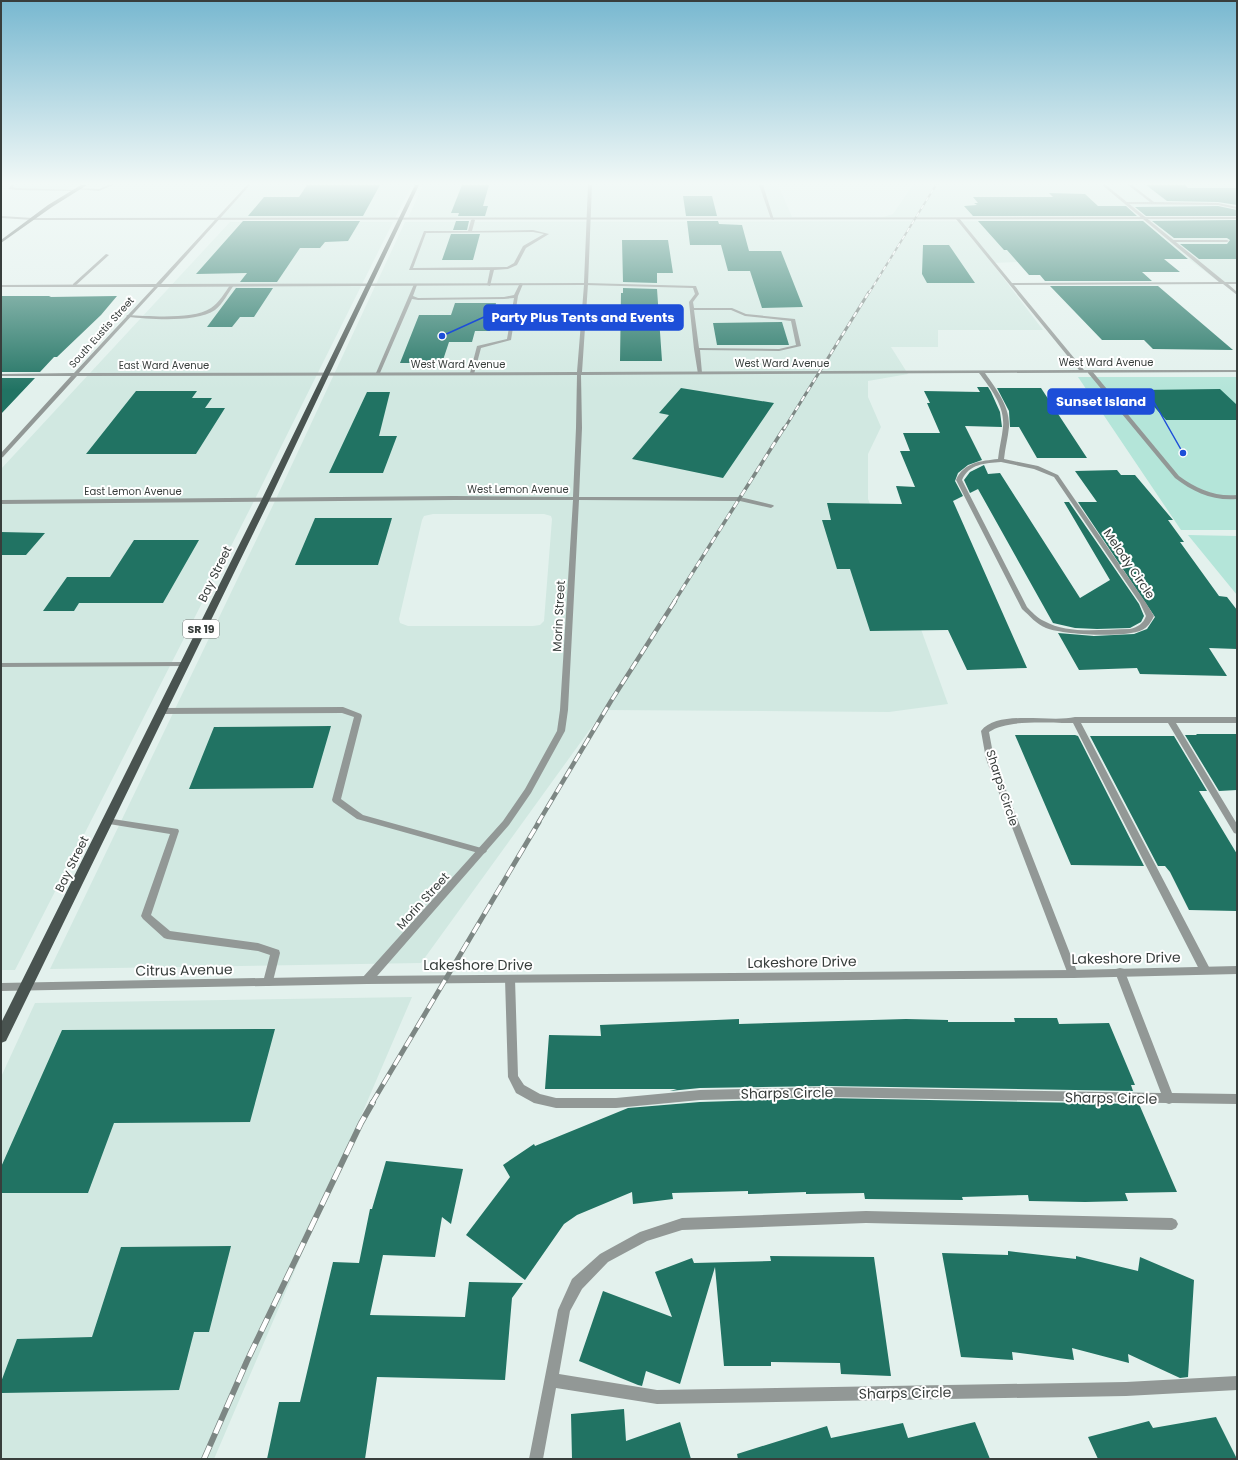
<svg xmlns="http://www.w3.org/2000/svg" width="1238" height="1460" font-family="Poppins,sans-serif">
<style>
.built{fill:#d1e8e1;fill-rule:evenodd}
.green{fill:#b4e5d9}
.building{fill:#217363}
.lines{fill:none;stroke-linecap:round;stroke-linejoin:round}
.service{fill:#929896;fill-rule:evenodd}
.minor{fill:#929896;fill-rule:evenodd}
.tertiary{fill:#929896;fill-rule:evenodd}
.primary{fill:#495350;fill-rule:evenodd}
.rail-far5-casing{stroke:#7d8784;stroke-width:2}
.rail-far4-casing{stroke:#7d8784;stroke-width:3}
.rail-far3-casing{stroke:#7d8784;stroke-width:3.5}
.rail-far2-casing{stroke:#7d8784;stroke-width:4.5}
.rail-far1-casing{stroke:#7d8784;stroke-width:5}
.rail-casing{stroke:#7d8784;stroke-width:6}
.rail-far5{stroke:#fff;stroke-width:1.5;stroke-dasharray:4.5;stroke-linecap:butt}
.rail-far4{stroke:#fff;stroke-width:2;stroke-dasharray:5.5;stroke-linecap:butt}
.rail-far3{stroke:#fff;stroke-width:2.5;stroke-dasharray:7;stroke-linecap:butt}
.rail-far2{stroke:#fff;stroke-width:3;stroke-dasharray:9;stroke-linecap:butt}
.rail-far1{stroke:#fff;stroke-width:3.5;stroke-dasharray:11;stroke-linecap:butt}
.rail{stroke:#fff;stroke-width:4.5;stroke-dasharray:14;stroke-linecap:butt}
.labels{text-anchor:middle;stroke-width:4;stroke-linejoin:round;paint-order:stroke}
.far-street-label{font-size:10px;fill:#383e3c;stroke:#fff}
.shield{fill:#fff;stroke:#747876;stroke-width:1}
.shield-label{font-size:11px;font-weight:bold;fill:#383e3c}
.street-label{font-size:12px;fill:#383e3c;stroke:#fff}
.near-street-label{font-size:14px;fill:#383e3c;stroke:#fff}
.leader{fill:none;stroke:#1d4ed8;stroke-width:1.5}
.callout-dot{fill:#1d4ed8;stroke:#fff;stroke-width:1.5}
.callout{fill:#1d4ed8;stroke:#1d4ed8;stroke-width:1.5}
.callout-label{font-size:13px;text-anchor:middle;font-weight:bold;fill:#fff}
</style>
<rect width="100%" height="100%" fill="#e3f1ed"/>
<path class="built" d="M18,185H72L67,191L11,190Z
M250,185H412L395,218H216Z
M423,185H778L792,217L408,218Z
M913,185H1237V216L883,217L893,214Z
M1138,220H1237V283H1220Z
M1008,221L1044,261L992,263L1043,330H938V347H891L908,374L868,381V397L881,427L868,454V499L918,621L948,704L889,712L604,710L421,963L50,969L275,501L405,222L1029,221ZM433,514H544L551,516L552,519L544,621L540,625L533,626H408L400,623L399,619L422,520L424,516Z
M230,222H393L254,501L15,970H1V469Z
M412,997L214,1459H1V1077L35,1003Z"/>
<path class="green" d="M1078,377H1237V530H1181Z
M1188,535L1237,536V595Z"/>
<path class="building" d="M307,185H380L363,216H248L264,197H299Z
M462,185H489L483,206H488L485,216H458L459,213H451Z
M1146,185H1185L1188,188H1237V205L1218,202L1167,201Z
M1049,193L1085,194L1098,206H1126L1137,216H973L964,206L977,205L974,203H978L973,197H1053Z
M683,196H712L717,216H686Z
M1218,206L1237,210V216H1146L1135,207Z
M1237,220V259H1199L1180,244H1227L1230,240L1227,238H1174L1152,221Z
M243,221H360L348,241L325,242L320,248H300L277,282H240L247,273L196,274Z
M456,221H469L467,230H453Z
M687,221H718L719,224L742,225L749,251H781L803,307L762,308L750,271H728L721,245H690Z
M978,221H1143L1188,259H1164L1180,272H1142L1152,281H1045L1040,275H1029L1007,250H1004Z
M451,234H480L473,260H442Z
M622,240H668L673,273H657V283L623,282Z
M923,245H949L975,283H927L922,274Z
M1050,286H1158L1233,350L1153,349L1144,340H1102Z
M236,288H273L254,317H240L232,327H207Z
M623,288L657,289L662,361H620L621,293H623Z
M1,296H51L49,297L117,296L101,315L57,357H54L40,372H1Z
M455,303H496L490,331H475L472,342H449L442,363H400L419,315H451Z
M782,322L789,345H717L713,323Z
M1,378H35L1,414Z
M977,387H988L991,392L1000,412L1002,427L965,426L982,460L968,465L958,473L955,481L963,496L953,501L1027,668L967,670L948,630L870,631L850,569H837L822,520H831L827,503L902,504L896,486L915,487L900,451H910L903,433H940L927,403H930L924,391L980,392Z
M681,388L774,403L723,478L632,459L669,415L659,413Z
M997,388H1041L1087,458H1037L1019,427H1010L1009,411Z
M1220,389L1237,405V420H1166L1139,390Z
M136,391H197L192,398H212L205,408H225L196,454H86Z
M367,392H390L379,436H397L383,473H329Z
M984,465L988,474L1000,473L1080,598L1110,580L1064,502H1069L1139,604L1144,616L1141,622L1130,628L1097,629L1075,628L1053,623L978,489L970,493L964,480L970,472Z
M1117,470L1121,475H1135L1173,520H1168L1184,542H1180L1219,596L1227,597L1237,610V649L1209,648L1227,676L1140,674L1137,668L1079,670L1058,633L1094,636L1134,634L1147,629L1155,617L1078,502H1097L1075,471Z
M315,518H392L378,565H295Z
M1,532L45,533L26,555H1Z
M134,540H199L163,603H79L74,611H43L67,577H110Z
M331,726L313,788L189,789L214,727Z
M1196,734H1237V790L1219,791L1185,735H1197Z
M1015,735H1075L1078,736L1144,866L1071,865Z
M1090,736H1174L1207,791H1199L1237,854V911L1189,910L1170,872L1165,866H1158Z
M1014,1018H1057L1059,1024L1109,1023L1135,1085H1131L1133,1091L827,1086L700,1088L670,1091L677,1089H545L549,1035L601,1036L600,1025L739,1019V1024L906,1019L948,1020V1022H1015Z
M275,1029L250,1122L114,1123L88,1193H1V1167L62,1030Z
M827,1098L1139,1104L1177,1192L1125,1193L1128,1201L1085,1202L1029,1201L1028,1195L962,1197L963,1200L865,1199L864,1193L806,1194V1192L748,1194V1191L672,1193L673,1199L633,1204L632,1192L577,1215L564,1224L525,1280L466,1235L510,1177L503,1165L534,1144L535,1146L628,1108L700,1102Z
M386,1161L463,1169L451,1224L442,1217L435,1257L383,1255L370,1315L465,1317L469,1282L523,1283L512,1298L505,1380L377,1377L365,1459H267L279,1402H300L333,1262L359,1263L370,1209H372Z
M231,1246L209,1332H194L179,1390L1,1393V1382L17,1339L92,1337L121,1247Z
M1008,1251L1076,1259V1256L1138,1271L1140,1257L1194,1280L1188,1377L1180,1378L1128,1354L1129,1363L1072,1348L1074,1360L1012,1352L1013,1360L961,1357L942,1253L1008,1255Z
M770,1256L874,1257L891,1376L841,1374L840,1363L771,1362V1366H724L715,1267L680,1384L646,1371L642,1386L638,1385L579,1361L603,1291L672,1317L655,1272L692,1258L694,1263L771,1261Z
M624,1409L626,1441L680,1422L691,1459H572L571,1414Z
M1216,1417L1237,1459H1098L1088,1437L1149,1421L1153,1428Z
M975,1422L990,1459H738L737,1454L827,1426L831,1438L903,1423L908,1438Z"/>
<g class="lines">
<path class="service" d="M11,185H15L13,187L16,188L77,190L75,191L16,190L9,189Z
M108,185H113L99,191L76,189L78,188L99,189Z
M1128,185H1132L1154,202L1218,203L1237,207V209L1218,205L1126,204L1125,202H1150Z
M473,219L475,220L472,231L533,230L549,234L526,248L517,265L508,269L494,270L490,286L487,285L490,270H409L424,231H468L471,220ZM533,232L544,234L523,246L514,263L507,267L413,268L426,233Z
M1173,240H1227L1229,241L1227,242H1172Z
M106,254L109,255L75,286H73V284Z
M520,283L523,284L518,296L511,340L481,348L474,374L470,373L477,346L507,339L514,298L504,299L418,300L412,299L380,373L378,374L376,373L414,284L417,285L413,296L418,298L504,297L514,295Z
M586,283L696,286L699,294L693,302L694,308H732L746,314L795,319L801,346L779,351L700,350L702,373L698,374L694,349L689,302L695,294L693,288L585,285L584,284ZM694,310H731L745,316L791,321L796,345L779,349L699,348Z
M231,284L234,285C228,293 223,304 215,310C196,323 150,319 128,317L126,316L128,315C149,316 193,320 211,308C219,303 225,292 231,284Z
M1088,371H1092L1179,476C1197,489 1215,497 1237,495V499C1213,501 1193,492 1175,478L1088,373Z
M184,662L188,664L187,666L1,667V663Z
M343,707L361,714L362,716L341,799L363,815L485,849L487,851L485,853L482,854L357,819L333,802L332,800L354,717L342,713L161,714L157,711L161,708Z
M106,818L178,829L179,831L151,915L170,931L258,943L279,950L280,953L272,985L268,986L264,985L263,982L270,955L258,951L167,939L164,938L143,919L141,916L170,834L103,823L102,821L103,819Z"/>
<path class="minor" d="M247,185H250L161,284L584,283L588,185H592L588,284L582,372L1079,370L956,219L959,218L1012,283L1219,282L1102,185H1106L1225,282H1237V284H1228L1237,292V295L1223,284L1014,285L1084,370H1237V372L985,373C996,389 1010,406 1009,427C1008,438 1005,448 1004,459L1038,466L1058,475L1146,603L1154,616C1151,622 1148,627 1142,630C1125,638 1064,635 1046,628C1036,624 1030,616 1022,609L956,480C964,462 981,461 998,459C999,448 1002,438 1003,427C1005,406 991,389 979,373L581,375L582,428L579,497H740L773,505L774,506L771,508L740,501L579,500L568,710L565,731L531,793L509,825L371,983L367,984L363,983L362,980L363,977L503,821L525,789L557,731L560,710L573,500H454L1,504V500L454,496L573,497L576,428L577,375L77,376L3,457L1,458V453L71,376H1V374L74,373L154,287H1V285L156,284ZM584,285L577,372L79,373L158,287ZM1001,462L1034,469L1054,477L1140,603L1146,616C1143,624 1138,627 1130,629C1102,629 1069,635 1044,621C1037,618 1032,612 1027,607L962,480C969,464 985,463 1001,462Z
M759,185H763L774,220L771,219Z
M1,216L33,218L35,219L33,220L1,218Z
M1075,717H1237V723H1176L1237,824V834L1234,833L1168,723H1081L1209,967L1210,970L1209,973L1205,974L1201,973L1073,723C1050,723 1007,719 989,732L994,759L1078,974L1077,977L1073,978L1069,977L986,759L981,731C998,709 1050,723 1075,717Z
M1120,968L1124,969L1125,972L1172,1093L1237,1094V1104L1172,1103L1169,1104L1166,1103L827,1097L700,1100L616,1108H556L534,1103L516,1093L508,1077L505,979L506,976L510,975L514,976L515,979L518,1076L524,1085L540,1094L556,1098H616L700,1090L827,1087L1161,1093L1115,972L1116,969Z
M866,1211L1172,1218L1176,1220L1178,1224L1176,1228L1172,1230L866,1223L682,1230L647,1241L608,1262L582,1289L570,1311L559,1374L657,1390L1126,1382L1237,1376V1390L1126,1396L657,1404L556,1388L543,1459H529L558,1310L572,1279L600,1254L640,1232L682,1218Z"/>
<path class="tertiary" d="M1237,217V219L33,220L31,219L33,218Z
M1237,966V974L1073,978L367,984L1,991V983L367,976L1073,970Z"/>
<path class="primary" d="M81,185H87L52,207L1,243V240L48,205Z
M415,185H419L269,501L6,1041L1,1043V1023L261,501Z"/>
<g class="rail-far5-casing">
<path id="rail-far5" d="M869,293L936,185"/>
</g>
<g class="rail-far4-casing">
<path id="rail-far4" d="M784,429L869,292"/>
</g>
<g class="rail-far3-casing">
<path id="rail-far3" d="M674,602L784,428"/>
</g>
<g class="rail-far2-casing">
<path id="rail-far2" d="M538,823L611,701L675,601"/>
</g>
<g class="rail-far1-casing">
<path id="rail-far1" d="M372,1103L539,822"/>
</g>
<g class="rail-casing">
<path id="rail" d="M204,1459L247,1361L361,1123L373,1102"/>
</g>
<use href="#rail-far5" class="rail-far5"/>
<use href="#rail-far4" class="rail-far4"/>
<use href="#rail-far3" class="rail-far3"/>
<use href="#rail-far2" class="rail-far2"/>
<use href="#rail-far1" class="rail-far1"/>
<use href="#rail" class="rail"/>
</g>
<linearGradient id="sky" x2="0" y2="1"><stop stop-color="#78b8d0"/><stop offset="0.47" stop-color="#f2f9f7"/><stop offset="1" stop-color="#f2f9f7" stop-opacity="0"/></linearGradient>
<rect width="1238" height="390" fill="url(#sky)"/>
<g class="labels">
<g class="far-street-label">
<text transform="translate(101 332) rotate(-48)" y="4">South Eustis Street</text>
<text x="1106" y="366">West Ward Avenue</text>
<text x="782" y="367">West Ward Avenue</text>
<text x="458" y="368">West Ward Avenue</text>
<text x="164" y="369">East Ward Avenue</text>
<text x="518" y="493">West Lemon Avenue</text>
<text x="133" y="495">East Lemon Avenue</text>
</g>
<rect class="shield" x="183" y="620" width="36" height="18" rx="3"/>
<g class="shield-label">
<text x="201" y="633">SR 19</text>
</g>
<g class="street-label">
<text transform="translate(1129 564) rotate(56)" y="4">Melody Circle</text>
<text transform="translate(215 574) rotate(-64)" y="4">Bay Street</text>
<text transform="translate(559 616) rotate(-87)" y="4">Morin Street</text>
<text transform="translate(1002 788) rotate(72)" y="4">Sharps Circle</text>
<text transform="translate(72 864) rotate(-64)" y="4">Bay Street</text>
<text transform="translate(423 901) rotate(-48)" y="4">Morin Street</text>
</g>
<g class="near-street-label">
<text transform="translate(1126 958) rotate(-1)" y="5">Lakeshore Drive</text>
<text transform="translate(802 962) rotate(-1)" y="5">Lakeshore Drive</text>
<text x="478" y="970">Lakeshore Drive</text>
<text transform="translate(184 970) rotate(-1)" y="5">Citrus Avenue</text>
<text transform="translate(787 1093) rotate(-1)" y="5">Sharps Circle</text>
<text transform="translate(1111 1098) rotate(1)" y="5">Sharps Circle</text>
<text transform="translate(905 1393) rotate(-1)" y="5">Sharps Circle</text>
</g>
</g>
<path class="leader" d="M442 336L484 317M1183 453L1154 402"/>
<g class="callout-dot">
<circle cx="442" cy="336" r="4"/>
<circle cx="1183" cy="453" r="4"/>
</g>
<g class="callout">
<rect x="484" y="305" width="199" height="25" rx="4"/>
<rect x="1048" y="389" width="106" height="25" rx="4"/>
</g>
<g class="callout-label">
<text x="583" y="322">Party Plus Tents and Events</text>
<text x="1101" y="406">Sunset Island</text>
</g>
<rect width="1238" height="1460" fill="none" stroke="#383e3c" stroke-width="4"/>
</svg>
